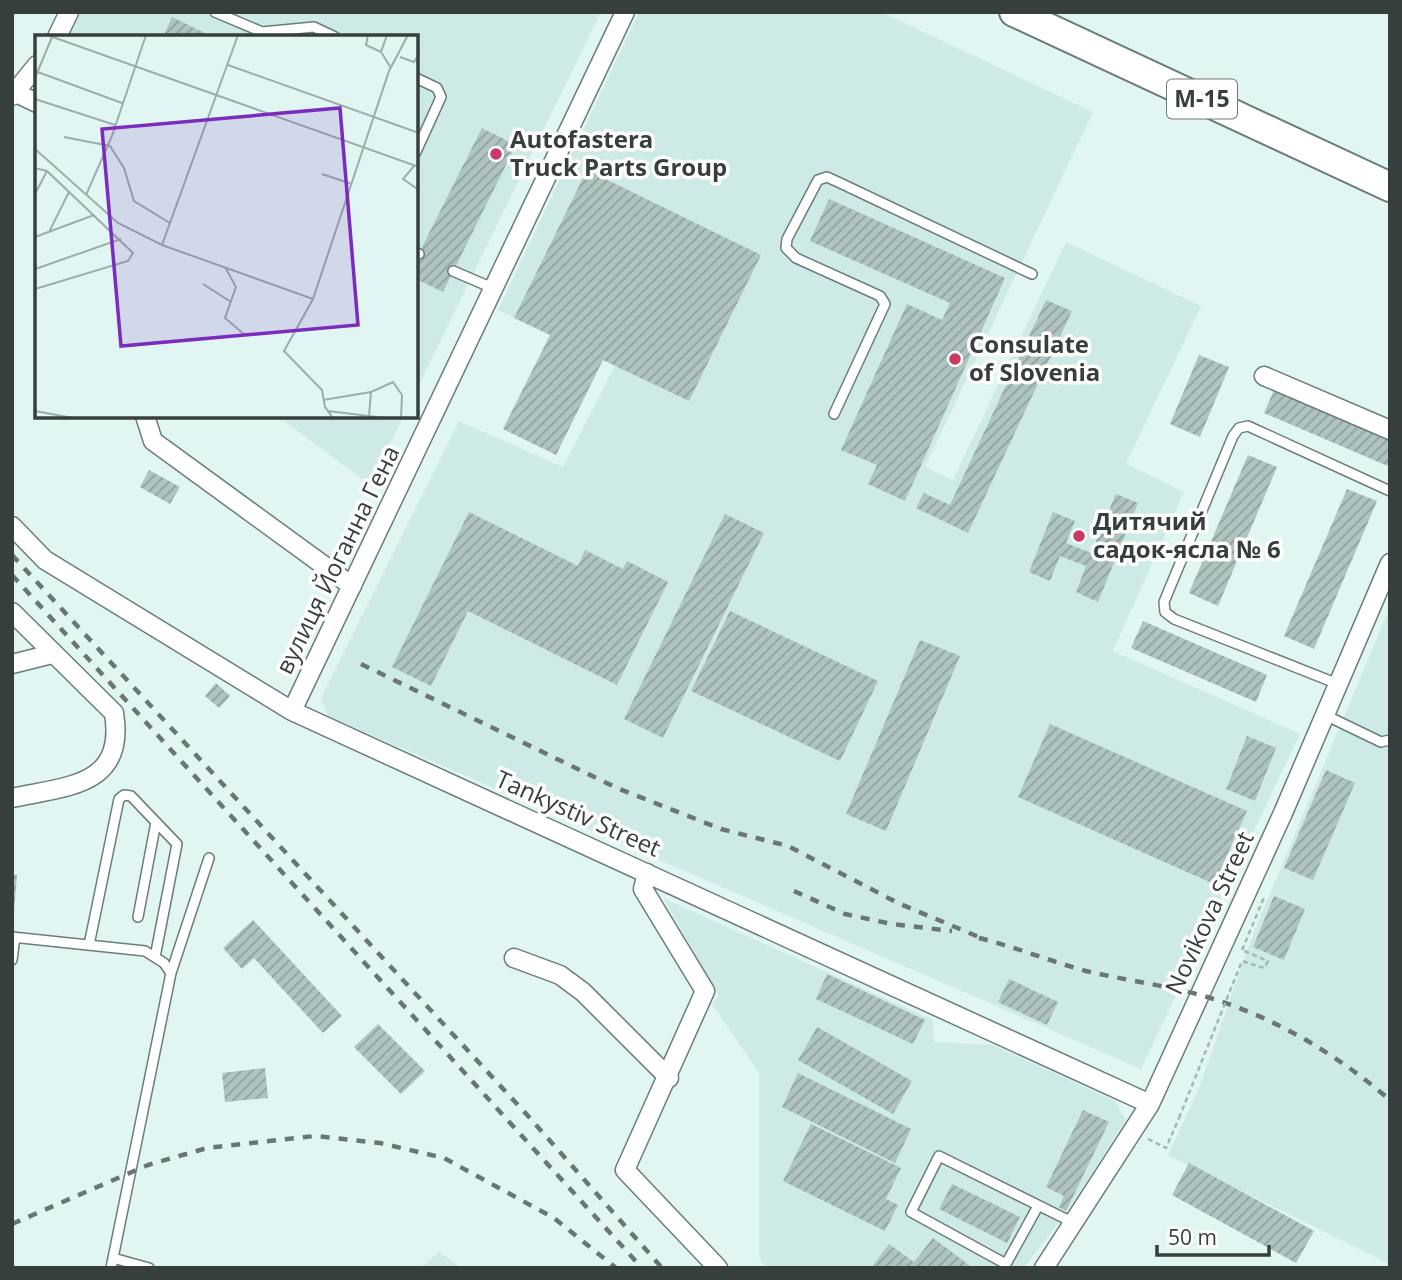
<svg xmlns="http://www.w3.org/2000/svg" width="1402" height="1280" font-family="'Open Sans',sans-serif">
<style>
.built{fill:#cdeae7}
.building{fill:url(#building-hatch)}
.lines{fill:none;stroke-linecap:round;stroke-linejoin:round}
.service-casing{stroke:#6b7d7b;stroke-width:12}
.minor-casing{stroke:#6b7d7b;stroke-width:21}
.primary-casing{stroke:#6b7d7b;stroke-width:32}
.path{stroke:#a4b5b2;stroke-width:2.5;stroke-dasharray:5 3.5;stroke-linecap:butt}
.service{stroke:#fff;stroke-width:9}
.minor{stroke:#fff;stroke-width:18}
.primary{stroke:#fff;stroke-width:28}
.rail{stroke:#697674;stroke-width:4.5;stroke-dasharray:9 9;stroke-linecap:butt}
.path-bridge{stroke:#a4b5b2;stroke-width:2.5;stroke-dasharray:5 3.5;stroke-linecap:butt}
.poi-dot{fill:#c83963;stroke:#fefefe;stroke-width:2.5}
.labels{text-anchor:middle;stroke-width:7;stroke-linejoin:round;paint-order:stroke}
.shield{fill:#fefefe;stroke:#727877;stroke-width:2}
.shield-label{font-size:23px;font-weight:bold;fill:#363f3d}
.poi-label{font-size:24px;font-weight:bold;fill:#363f3d;stroke:#fefefe;text-anchor:start}
.street-label{font-size:24px;fill:#363f3d;stroke:#fefefe}
.inset-road{fill:none;stroke:#9dadaa;stroke-width:2}
.view{fill:#7b2cbf;fill-opacity:0.15;stroke:#7b2cbf;stroke-width:3.5}
.inset-edge{fill:none;stroke:#363f3d;stroke-width:3.5}
</style>
<defs>
<pattern id="building-hatch" width="6" height="6" patternUnits="userSpaceOnUse" patternTransform="scale(1.75)"><rect width="6" height="6" fill="#afc3c1"/><path d="M-1 1l2-2M0 6l6-6M5 7l2-2" fill="none" stroke="#8fa09e"/></pattern>
</defs>
<rect width="100%" height="100%" fill="#e1f6f3"/>
<path class="built" d="M74,12H601L417,389L416,37H62Z
M639,12H881L1093,112L925,467L953,480L1066,242L1201,306L1126,464L1184,492L1113,651L1300,734L1141,1069L328,716L321,698L459,421L563,467L615,366L498,310Z
M279,417H403L370,485Z
M1390,607V1264L1168,1155L1199,1088L1253,934Z
M663,898L933,1020L934,1042L993,1045L1115,1101L1126,1120L1069,1209L1024,1268H766L759,1258V1073L712,1004L719,996Z
M439,1252L462,1268H421Z"/>
<path class="building" d="M172,17L213,37H163Z
M482,128L516,145L443,292L416,279V259Z
M587,170L761,255L689,401L603,360L556,455L503,429L550,335L514,318Z
M829,199L1005,278L905,501L868,484L877,465L841,450L907,304L942,320L950,303L810,241Z
M1046,300L1072,311L968,533L916,508L924,493L950,505Z
M1199,355L1229,367L1200,437L1170,424Z
M1275,388L1390,436V467L1264,413Z
M1248,455L1277,467L1218,606L1189,593Z
M149,470L180,487L170,504L140,487Z
M1347,489L1377,501L1314,649L1284,636Z
M1116,494L1138,503L1098,602L1076,592L1086,566L1060,556L1050,581L1029,572L1053,512L1075,521L1066,543L1091,553Z
M469,512L578,566L585,550L623,569L627,561L668,582L617,685L468,611L431,686L392,667Z
M725,514L764,533L663,738L624,719Z
M730,611L878,681L840,761L691,691Z
M1143,621L1267,675L1256,702L1131,648Z
M920,640L960,656L886,831L846,814Z
M216,683L230,696L219,708L205,696Z
M1050,724L1247,811L1214,884L1018,797Z
M1247,736L1276,748L1255,801L1226,789Z
M1326,770L1355,783L1313,880L1284,868Z
M12,875H17L14,912H12Z
M1274,896L1305,909L1284,960L1253,947Z
M253,920L342,1016L323,1033L254,958L242,969L223,948Z
M827,974L925,1020L913,1044L816,999Z
M1009,979L1058,1002L1047,1025L998,1002Z
M378,1024L425,1071L401,1094L354,1047Z
M817,1027L912,1081L893,1114L798,1060Z
M265,1068L268,1098L225,1102L222,1073Z
M798,1073L911,1129L895,1163L782,1107Z
M1083,1110L1109,1122L1066,1211L1059,1207L1064,1196L1046,1187Z
M811,1124L901,1168L886,1199L898,1205L885,1231L783,1181Z
M1189,1163L1314,1231L1296,1263L1172,1195Z
M952,1184L1020,1217L1007,1243L939,1209Z
M933,1238L973,1268H871L889,1244L914,1262Z"/>
<g class="lines">
<g class="service-casing">
<path id="service" d="M215,12L262,32L314,27L335,37
M416,78L437,88L441,97L416,152
M416,253L419,254
M453,271L495,289
M834,414L885,304L880,296L796,258L786,248L787,239L818,180L827,177L838,182L1032,274
M1338,684L1174,619L1165,612L1164,602L1233,436L1239,428L1248,426L1390,491
M1325,715L1381,742L1390,740
M138,917L156,822
M12,937L145,951L164,963L171,973L111,1268
M89,945L119,799L124,795L131,796L177,844L155,957
M12,960L15,937
M171,973L209,858
M1038,1206L1006,1264L911,1212L939,1156L1074,1223
M113,1258L149,1268"/>
</g>
<g class="minor-casing">
<path id="minor" d="M57,37L69,12
M12,91L37,103
M12,96L37,65
M1264,376L1390,430
M145,416L153,441L352,586
M12,526L45,560L292,711L1150,1104
M12,612L114,713C126,787 66,786 12,798
M12,664L52,654
M292,711L625,12
M647,873L643,889L705,991L625,1170L718,1268
M514,958L560,975L583,992L669,1078
M1044,1268L1150,1104L1283,813L1390,563"/>
</g>
<g class="primary-casing">
<path id="primary" d="M1014,12L1390,187"/>
</g>
<path class="path" d="M1242,950L1265,895
M1148,1139L1166,1148L1179,1118"/>
<use href="#service" class="service"/>
<use href="#minor" class="minor"/>
<use href="#primary" class="primary"/>
<path class="rail" d="M12,555L529,1117L662,1268
M12,575L642,1268
M361,664L617,788L721,829L788,846L898,903L986,940
M794,891L845,914L892,924L952,931
M979,938C1015,947 1050,961 1086,971C1124,980 1163,985 1200,995C1271,1015 1334,1052 1390,1100
M12,1224L148,1165L207,1148L315,1136L380,1143L444,1158L554,1218L616,1268"/>
<path class="path-bridge" d="M1179,1118L1242,961L1264,968L1268,961L1242,950"/>
</g>
<g class="poi-dot">
<circle cx="496" cy="154" r="7"/>
<circle cx="955" cy="359" r="7"/>
<circle cx="1079" cy="536" r="7"/>
</g>
<g class="labels">
<rect class="shield" x="1167" y="79.5" width="70" height="39" rx="5"/>
<g class="shield-label">
<text x="1202" y="107">М-15</text>
</g>
<g class="poi-label">
<text x="510" y="148">Autofastera<tspan x="510" dy="28">Truck Parts Group</tspan></text>
<text x="969" y="353">Consulate<tspan x="969" dy="28">of Slovenia</tspan></text>
<text x="1093" y="530">Дитячий<tspan x="1093" dy="28">садок-ясла № 6</tspan></text>
</g>
<g class="street-label">
<text transform="translate(338 560) rotate(-64)" y="8">вулиця Йоганна Гена</text>
<text transform="translate(578 814) rotate(24)" y="8">Tankystiv Street</text>
<text transform="translate(1210 913) rotate(-65)" y="8">Novikova Street</text>
</g>
</g>
<g transform="translate(35 35)">
<rect width="383" height="383" fill="#e1f6f3"/>
<path class="inset-road" d="M12,0L384,132M333,0L331,10L346,17M352,0L346,17L356,33M365,22L379,27L384,19M193,30L384,98M0,36L87,68M0,43L17,2M0,64L80,90M29,102L75,111L89,133L99,166L135,188M0,114L83,188L127,210L278,264M379,131L368,144L384,155M0,133L12,136L98,218L93,226L0,254M287,139L317,149M0,159L12,136M51,160L77,101L111,0M14,197L34,157M0,202L59,180M127,210L203,0M190,232L201,252L190,283L210,300M0,234L86,204M168,249L196,267M288,365L336,357L358,347L367,360L366,383M0,376L38,383M293,376L350,383M334,381L336,357M298,383L290,372L287,355L249,316L278,264L354,36L373,0"/>
<path class="view" d="M305,73L323,290L86,311L67,94Z"/>
<rect width="383" height="383" class="inset-edge"/>
</g>
<rect width="1402" height="1280" fill="none" stroke="#363f3d" stroke-width="28"/>
<path d="M1157 1245v10h112v-10" fill="none" stroke="#363f3d" stroke-width="3.5"/>
<text x="1168" y="1245" font-size="21" fill="#363f3d" stroke="#fefefe" stroke-width="5" paint-order="stroke">50 m</text>
</svg>
